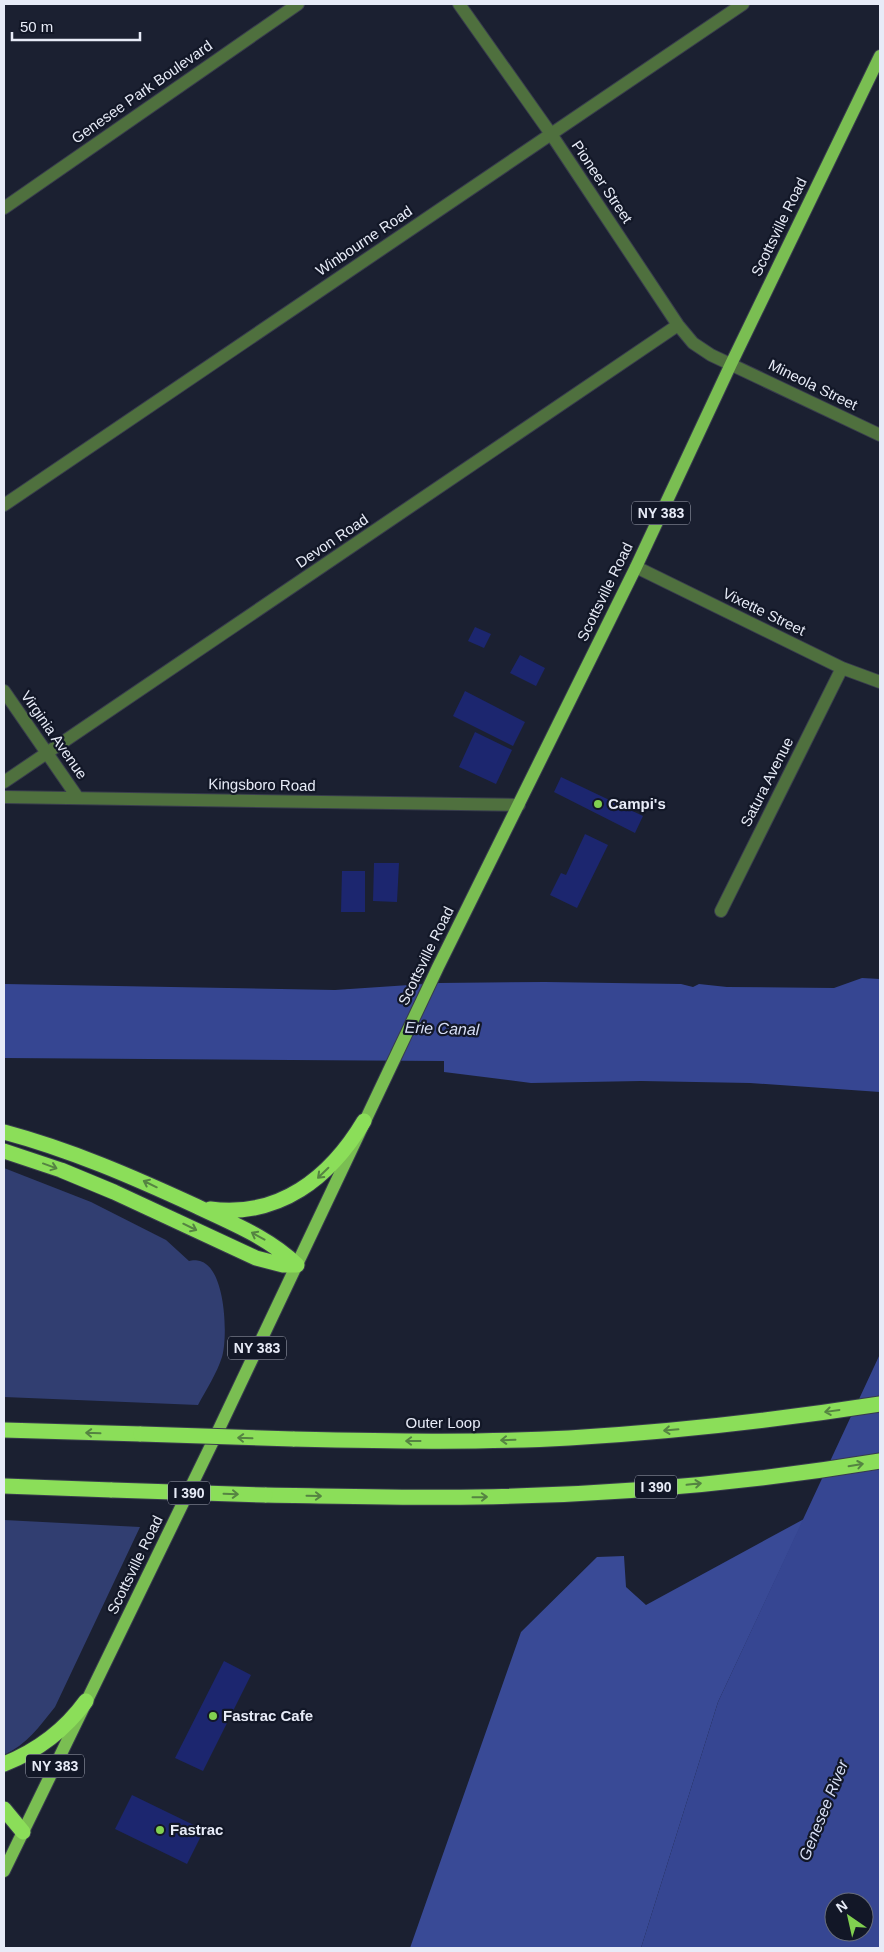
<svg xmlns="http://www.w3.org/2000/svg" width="884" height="1952" font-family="Helvetica,sans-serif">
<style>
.green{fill:#313e71}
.forest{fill:#394a96}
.water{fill:#364692;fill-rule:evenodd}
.building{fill:#1c266f}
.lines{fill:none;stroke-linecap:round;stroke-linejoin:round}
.minor-casing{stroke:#383c4d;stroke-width:14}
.major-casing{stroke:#383c4d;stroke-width:14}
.highway-casing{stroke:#383c4d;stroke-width:17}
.minor{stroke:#4f703e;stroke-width:12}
.major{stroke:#7abe52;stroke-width:12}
.highway{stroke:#8bde59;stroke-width:15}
.highway-bridge-casing{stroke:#383c4d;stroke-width:17;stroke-linecap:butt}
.highway-bridge{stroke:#8bde59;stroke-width:15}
.oneway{stroke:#558442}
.poi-dot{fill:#81d050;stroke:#121727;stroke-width:2}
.labels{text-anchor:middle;stroke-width:4.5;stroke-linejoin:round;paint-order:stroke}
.shield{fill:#121727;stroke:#a7abb9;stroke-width:1}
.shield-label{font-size:14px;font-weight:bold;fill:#e7ebf7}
.street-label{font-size:15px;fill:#e7ebf7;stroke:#121727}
.poi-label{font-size:15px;font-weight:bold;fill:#e7ebf7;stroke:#121727;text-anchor:start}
.water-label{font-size:16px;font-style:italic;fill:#d8dff5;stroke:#121727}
</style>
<rect width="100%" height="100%" fill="#1b2031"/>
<path class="green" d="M4,1168L91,1202L166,1240L189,1261C192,1260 197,1260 200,1261C226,1268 228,1337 222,1357C217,1373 206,1390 198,1405L4,1397Z
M4,1520L140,1527L55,1707C40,1726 26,1745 4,1755Z"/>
<path class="forest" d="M804,1519L718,1702L641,1948H410L521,1632L597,1557L624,1556L626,1587L646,1605Z"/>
<path class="water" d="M862,978L880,979V1092L750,1083L641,1081L531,1083L444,1072V1061L4,1058V984L335,990L439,983L545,982L681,984L693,987L699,984L727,987L834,988Z
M880,1354V1948H641L718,1702ZM834,1902H864V1932H834Z"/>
<path class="building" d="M475,627L491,634L484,648L468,641Z
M520,655L545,668L536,686L510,673Z
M465,691L525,722L513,746L453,716Z
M475,732L512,750L496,784L459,767Z
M561,777L643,816L635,833L554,792Z
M585,834L608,845L577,908L550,895L561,873L566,875Z
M374,863H399L397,902L373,901Z
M342,871H365V912H341Z
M224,1661L251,1675L203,1771L175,1758Z
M132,1795L204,1830L187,1864L115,1829Z"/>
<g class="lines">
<g class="minor-casing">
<path id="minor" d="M459,4L551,134L678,325L693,343L711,355L880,435
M4,208L298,4
M4,505L743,4
M636,567L842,668L880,682
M4,691L78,798
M4,782L678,325
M4,797L519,805
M721,911L842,668"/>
</g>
<g class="major-casing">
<path id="major" d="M4,1871L218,1431L438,967L636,567L731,364L880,56"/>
</g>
<g class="highway-casing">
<path id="highway" d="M4,1132C71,1150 133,1177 196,1206C231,1223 268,1237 297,1265
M4,1151L61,1170L114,1192L256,1258L283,1265H297
M210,1209C279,1218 330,1178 364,1121
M4,1430L141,1434
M293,1439C385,1441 477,1443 569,1438C673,1432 777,1420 880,1404
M4,1486L112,1490
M265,1495C336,1496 406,1498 477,1497C611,1495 747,1483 880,1461
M4,1764C37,1751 65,1730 86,1701
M4,1809L23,1832"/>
</g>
<use href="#minor" class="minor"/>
<use href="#major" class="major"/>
<use href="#highway" class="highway"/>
<g class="highway-bridge-casing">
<path id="highway-bridge" d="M141,1434L293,1439
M112,1490L265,1495"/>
</g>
<use href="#highway-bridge" class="highway-bridge"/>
</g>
<defs><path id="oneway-shaft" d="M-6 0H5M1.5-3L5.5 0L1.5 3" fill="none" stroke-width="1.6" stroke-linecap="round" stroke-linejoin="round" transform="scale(1.25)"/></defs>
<g class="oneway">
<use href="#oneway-shaft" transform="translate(50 1166) rotate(20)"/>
<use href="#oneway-shaft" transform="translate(323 1173) rotate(136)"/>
<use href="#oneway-shaft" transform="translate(150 1184) rotate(-154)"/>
<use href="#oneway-shaft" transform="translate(190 1227) rotate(26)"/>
<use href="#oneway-shaft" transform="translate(258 1236) rotate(-151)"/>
<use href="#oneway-shaft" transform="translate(832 1411) rotate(172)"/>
<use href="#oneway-shaft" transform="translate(671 1430) rotate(175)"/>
<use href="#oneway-shaft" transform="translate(93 1433) rotate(-178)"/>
<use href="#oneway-shaft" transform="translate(245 1438) rotate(-178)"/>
<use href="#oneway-shaft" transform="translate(508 1440) rotate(178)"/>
<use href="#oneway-shaft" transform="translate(413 1441) rotate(-180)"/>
<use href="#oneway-shaft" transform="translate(856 1465) rotate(-9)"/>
<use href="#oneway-shaft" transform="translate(694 1484) rotate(-6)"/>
<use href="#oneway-shaft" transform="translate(231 1494) rotate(2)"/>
<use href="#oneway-shaft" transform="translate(314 1496) rotate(1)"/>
<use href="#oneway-shaft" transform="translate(480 1497) rotate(-1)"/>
</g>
<g class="poi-dot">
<circle cx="598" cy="804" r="5"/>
<circle cx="213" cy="1716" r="5"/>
<circle cx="160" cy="1830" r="5"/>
</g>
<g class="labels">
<g class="shield">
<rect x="632" y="501.5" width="58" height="23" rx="4"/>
<rect x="228" y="1336.5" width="58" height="23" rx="4"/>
<rect x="635" y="1475.5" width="42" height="23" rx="4"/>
<rect x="168" y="1481.5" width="42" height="23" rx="4"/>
<rect x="26" y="1754.5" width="58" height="23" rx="4"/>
</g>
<g class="shield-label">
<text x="661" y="518">NY 383</text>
<text x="257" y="1353">NY 383</text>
<text x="656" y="1492">I 390</text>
<text x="189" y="1498">I 390</text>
<text x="55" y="1771">NY 383</text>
</g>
<g class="street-label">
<text transform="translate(142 92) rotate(-35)" y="5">Genesee Park Boulevard</text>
<text transform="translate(602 182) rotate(56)" y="5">Pioneer Street</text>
<text transform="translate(779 227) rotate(-64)" y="5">Scottsville Road</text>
<text transform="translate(364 241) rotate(-34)" y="5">Winbourne Road</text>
<text transform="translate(813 385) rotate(26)" y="5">Mineola Street</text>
<text transform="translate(332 541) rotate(-34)" y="5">Devon Road</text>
<text transform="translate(605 592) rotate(-64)" y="5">Scottsville Road</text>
<text transform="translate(764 612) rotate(26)" y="5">Vixette Street</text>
<text transform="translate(54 735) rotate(55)" y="5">Virginia Avenue</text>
<text transform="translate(767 782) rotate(-63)" y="5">Satura Avenue</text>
<text transform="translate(262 785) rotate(1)" y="5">Kingsboro Road</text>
<text transform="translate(426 956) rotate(-64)" y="5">Scottsville Road</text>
<text x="443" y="1428">Outer Loop</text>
<text transform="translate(135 1565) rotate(-64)" y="5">Scottsville Road</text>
</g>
<g class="poi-label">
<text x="608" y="809">Campi's</text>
<text x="223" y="1721">Fastrac Cafe</text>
<text x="170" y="1835">Fastrac</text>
</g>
<g class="water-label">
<text transform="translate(442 1028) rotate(2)" y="6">Erie Canal</text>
<text transform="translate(823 1810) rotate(-68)" y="6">Genesee River</text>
</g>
</g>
<rect width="884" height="1952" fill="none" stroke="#e7ebf7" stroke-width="10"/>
<g transform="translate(849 1917) rotate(326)"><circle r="24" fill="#121727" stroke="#676c7a"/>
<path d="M0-4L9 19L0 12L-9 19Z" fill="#81d050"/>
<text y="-8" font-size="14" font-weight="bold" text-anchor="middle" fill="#e7ebf7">N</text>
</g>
<path d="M12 32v8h128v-8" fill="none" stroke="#e7ebf7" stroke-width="2.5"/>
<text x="20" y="32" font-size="15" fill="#e7ebf7" stroke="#121727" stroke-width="4" paint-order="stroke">50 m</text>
</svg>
